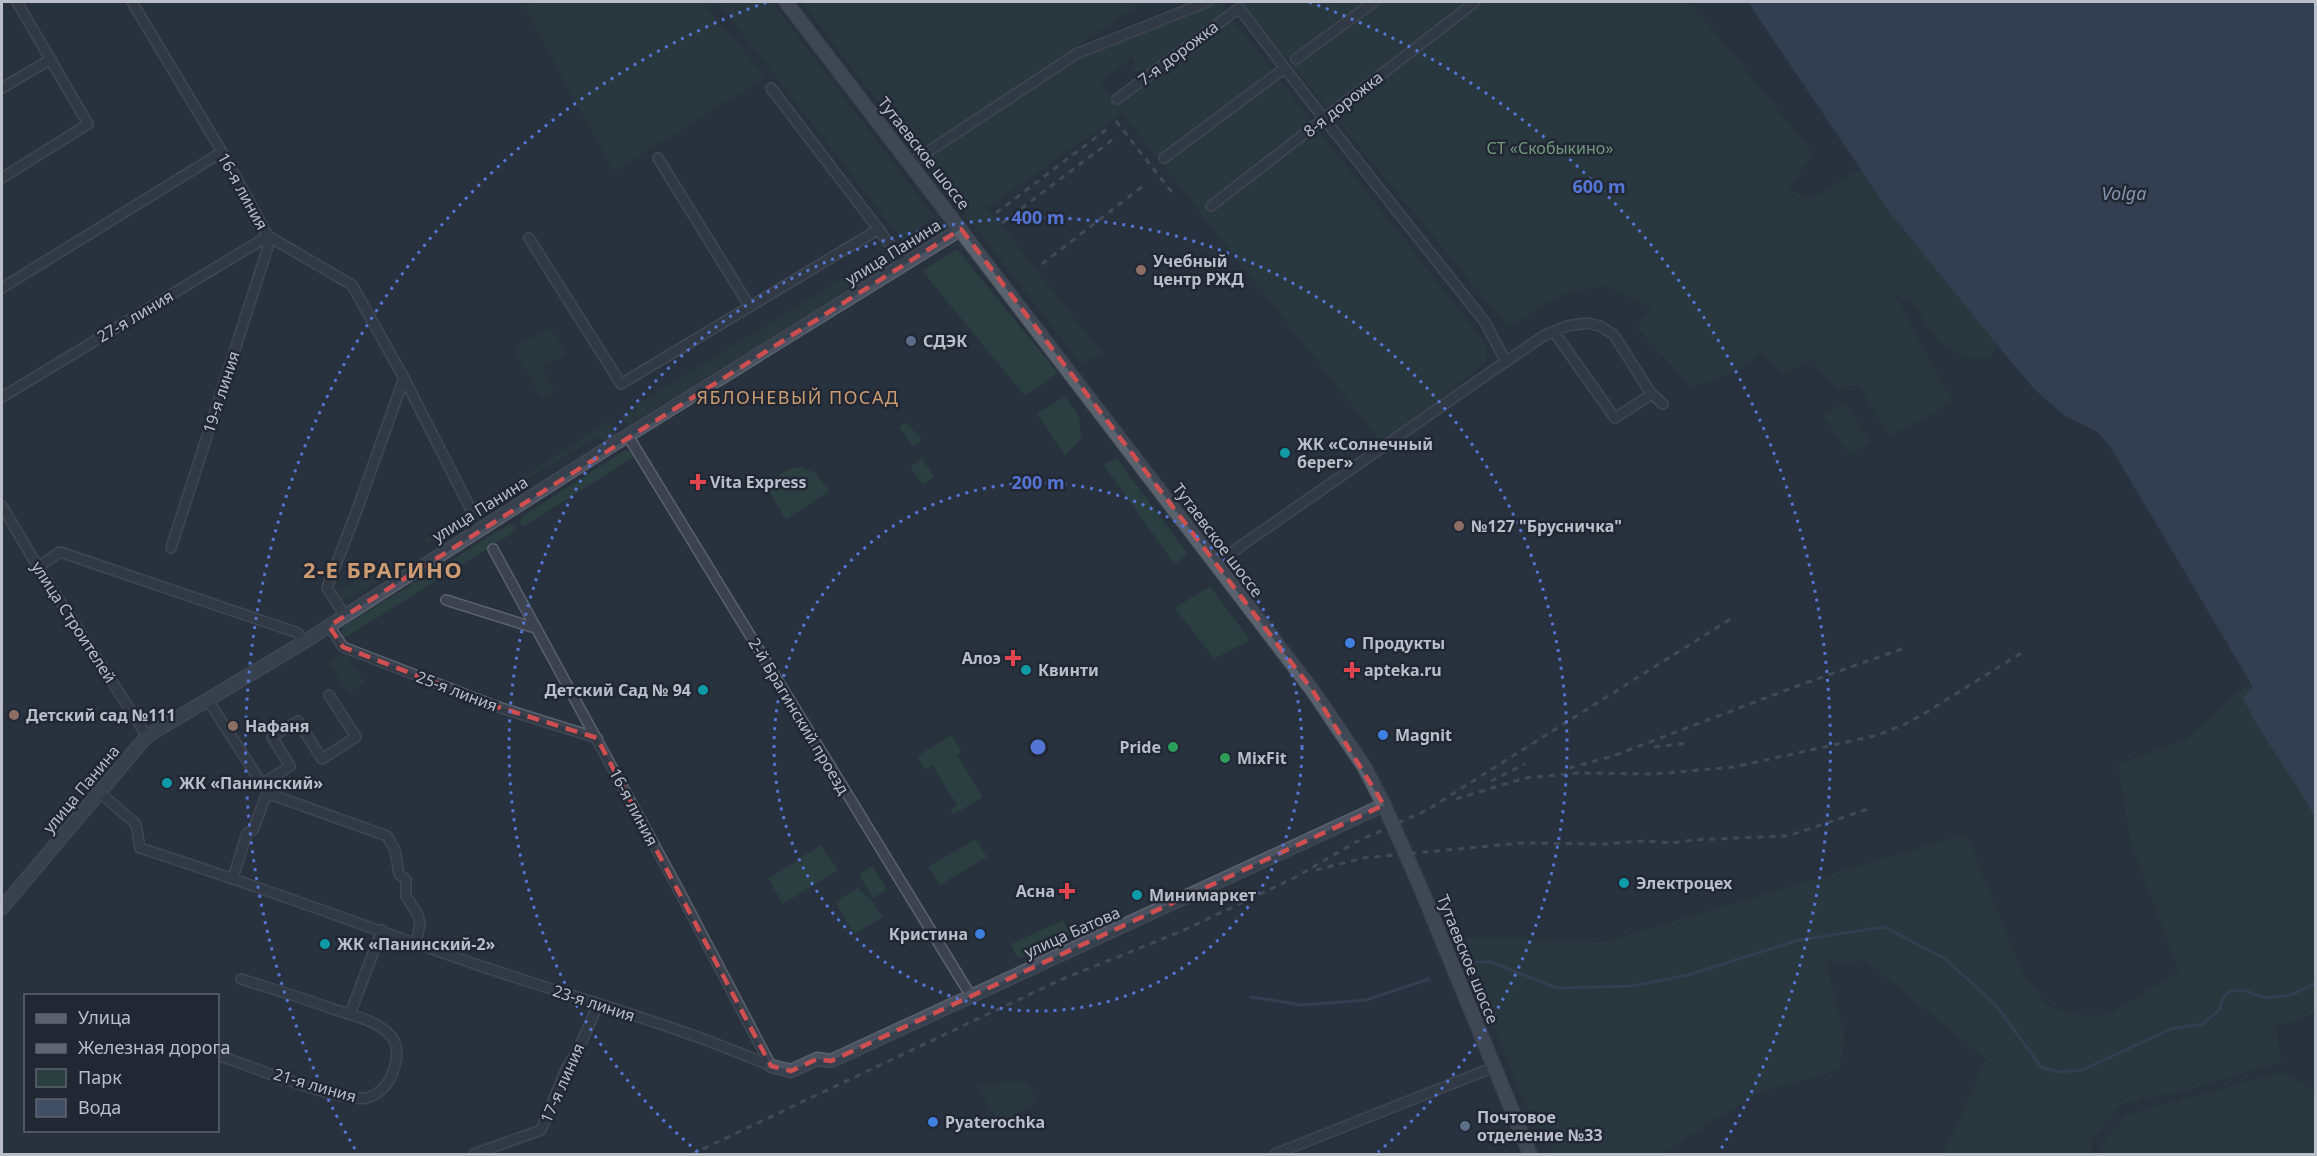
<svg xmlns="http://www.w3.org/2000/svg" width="2317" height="1156" font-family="'Noto Sans',sans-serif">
	<rect width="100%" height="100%" fill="#28313e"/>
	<!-- green -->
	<path fill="#2b3e40" d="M536 2H702L766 77 614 172 524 6Z
		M718 2H772L937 221 933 217 903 241Z
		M802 2H1143L917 153Z
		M1186 2H1221L1226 11 1146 71H1133V57L1100 81 1114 101 1228 14 1485 343 1487 360 1431 406 1380 441 1122 113 987 208 1102 353 1081 364 924 161 1063 68Z
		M1240 2H1686L1705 20 1813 153 1788 190 1813 198 1860 169 1890 213 1999 347 1988 358H1965L1938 341 1909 299 1894 295 1953 402 1889 437 1860 385 1837 389 1811 359 1785 374 1761 354 1728 375 1691 387 1637 328 1652 308 1605 286 1563 294 1508 327Z
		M891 249 894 253 890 264 868 278 860 274 849 282 852 288 630 424 625 423 620 415Z
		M957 249 1058 373 1025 396 922 271Z
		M551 328 566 354 542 367 555 392 542 399 514 348Z
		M1065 396 1079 417 1081 439 1065 456 1037 414Z
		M1844 402 1870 442 1849 455 1823 415Z
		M609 421 619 436 608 443 598 437 519 484 520 490 513 497 506 488Z
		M906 422 922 440 913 446 899 427Z
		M625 450 630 451 634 457 523 527 520 522 523 516Z
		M921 458 934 476 923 485 910 467Z
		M1117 459 1188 554 1175 565 1103 464Z
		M800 467 816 473 829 491 786 520 765 485 787 470Z
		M500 492 504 499 502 503 455 534 427 544 424 539Z
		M508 525 514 526 517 530 343 639 341 631 344 626Z
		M389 560 393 566 375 584 344 601H340L335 593Z
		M1210 586 1250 640 1214 659 1175 608Z
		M344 652 365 682 349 694 328 663Z
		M2250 682 2251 688 2315 818V1013L2275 1027 2282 1062 2187 1090 2122 1104 2091 1141 2093 1154H1944L1986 1059 1866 961 1826 962 1845 1036 1839 1070 1756 1094 1661 1154H1555L1521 1096 1461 937 1605 942 1966 834 2021 970 2047 1005 2077 1015H2109L2179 971 2131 844 2118 764 2185 740Z
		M951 735 962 751 957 755 983 797 953 815 951 809 957 805 932 765 925 770 917 756Z
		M976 839 987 857 940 885 928 867Z
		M821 845 838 870 783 904 768 879Z
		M873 866 887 890 873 898 859 874Z
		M858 888 873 902 883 917 854 934 835 902Z
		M1063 920 1071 934 1018 959 1011 944Z
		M2276 1074 2288 1075 2310 1089 2315 1088V1154H2104L2101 1144 2128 1114Z
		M1026 1081 1037 1102 1000 1124 976 1085Z"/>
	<!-- water -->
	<path fill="#404e66" d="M1748 2H2315V818C2294 777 2263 740 2243 698L2252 687 2250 682 2113 451 2098 432 2065 416 2034 389 1999 347 1890 213Z"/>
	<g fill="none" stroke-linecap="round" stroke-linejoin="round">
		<!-- stream -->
		<path stroke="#404e66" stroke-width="3" d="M1465 962H1491L1557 988 1633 986 1688 975 1799 940 1884 927 1944 958 1995 1004 2042 1068 2059 1072 2082 1070 2171 1029 2203 1024 2220 1009 2223 997 2230 991 2243 990 2265 998 2291 995 2316 983
			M1251 997 1302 1005 1366 1000 1429 979"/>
		<!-- street casing -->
		<g stroke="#5a616c" stroke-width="12">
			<path id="street" d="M132 2 222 152 268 236 352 285 404 378 470 508
				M1296 59 1374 2
				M2 88 51 59
				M771 88 905 264
				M1117 99 1239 8 1314 106 1485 322 1506 362
				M658 158 750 307
				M1164 158 1285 68
				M911 163 1076 54 1207 2
				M2 178 88 124 17 2
				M1211 206 1475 2
				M529 238 621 384 879 229
				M2 288 222 152
				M1554 332 1615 418 1652 394
				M2 397 268 236
				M628 436 971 996
				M2 506 38 567 147 736
				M171 548 267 250 268 236
				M493 549 675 883 771 1066
				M1215 564 1492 371 1545 335 1567 326 1587 323 1600 326 1614 335 1650 392 1663 404
				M38 567 60 552 298 633 304 642
				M446 600 535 628
				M345 616 327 588 357 510 404 378
				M329 626 343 647 498 707 597 738
				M208 700 262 784 290 766 272 737 298 721 322 759 356 737 329 695
				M100 793 136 824 140 848C257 885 371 929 487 968 582 1000 679 1026 771 1066
				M233 878 247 833 253 830 267 793 387 836 395 850 399 874 406 880V896L418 915 420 924 416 943
				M350 1014 382 930
				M218 1055C247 1065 341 1103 366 1098 384 1094 393 1077 396 1061 398 1050 396 1039 387 1032 372 1019 351 1015 333 1009 303 998 272 989 241 979
				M474 1154 541 1130 567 1067 577 1052 598 1005
				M1275 1154 1494 1067"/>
		</g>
		<!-- secondary casing -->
		<g stroke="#5a616c" stroke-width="15">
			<path id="secondary" d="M2 908 147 736 304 642 614 444 961 229
				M771 1066 791 1071 817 1059 831 1061 1384 805"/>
		</g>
		<!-- primary casing -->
		<g stroke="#464c58" stroke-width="16">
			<path id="primary" d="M786 2 1313 691 1365 768 1384 805 1419 884 1530 1154"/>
		</g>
		<!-- street -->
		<use href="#street" stroke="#3c434f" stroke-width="9"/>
		<!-- secondary -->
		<use href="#secondary" stroke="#4a5261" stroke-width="12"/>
		<!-- primary -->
		<use href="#primary" stroke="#5a626e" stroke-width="14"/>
		<!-- rail -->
		<path stroke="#5f6775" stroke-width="3" stroke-dasharray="6 6" stroke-linecap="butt" d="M1116 121 1174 195
			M996 213 1107 129
			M1002 223 1116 137
			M1042 264 1143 186
			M1654 747 1688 743
			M1569 768 1613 756 1797 686 1907 647
			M1491 781 1525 764
			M1456 799 1525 778 1579 773 1654 774 1734 767 1878 735 1905 724 1927 712 2021 653
			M1316 870 1363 858 1521 843 1605 844 1643 841 1672 843 1694 840 1788 836 1871 808
			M692 1154 1060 980 1182 931 1294 878 1356 842 1427 810 1732 618"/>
	</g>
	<!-- marked area -->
	<path d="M0 0H2317V1156H0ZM961 229 1313 691 1384 805 831 1061 817 1059 791 1071 771 1066 597 738 498 707 343 647 329 626Z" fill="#28313e" fill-opacity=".55" fill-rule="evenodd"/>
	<path fill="none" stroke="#cf4e50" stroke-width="4.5" stroke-dasharray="12 8" stroke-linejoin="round" d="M961 229 1313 691 1384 805 831 1061 817 1059 791 1071 771 1066 597 738 498 707 343 647 329 626Z"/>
	<!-- distance rings -->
	<g fill="none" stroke="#5475d3" stroke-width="3" stroke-dasharray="3 6">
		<circle cx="1038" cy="747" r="264"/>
		<path d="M698 1152A529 529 0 1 1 1378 1152"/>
		<path d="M355 1149A793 793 0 0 1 767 2M1309 2A793 793 0 0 1 1721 1149"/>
	</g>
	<!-- markers -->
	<g fill="#8d6e63" stroke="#212834" stroke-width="2">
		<circle cx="1141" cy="270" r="6"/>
		<circle cx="1459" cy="526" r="6"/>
		<circle cx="14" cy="715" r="6"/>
		<circle cx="233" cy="726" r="6"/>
	</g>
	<g fill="#5c6f8a" stroke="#212834" stroke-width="2">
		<circle cx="911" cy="341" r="6"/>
		<circle cx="1465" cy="1126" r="6"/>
	</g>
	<g fill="#0f9aa8" stroke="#212834" stroke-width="2">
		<circle cx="1285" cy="453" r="6"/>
		<circle cx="1026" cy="670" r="6"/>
		<circle cx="703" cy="690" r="6"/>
		<circle cx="167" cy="783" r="6"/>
		<circle cx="1624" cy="883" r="6"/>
		<circle cx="1137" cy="895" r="6"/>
		<circle cx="325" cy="944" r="6"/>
	</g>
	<g fill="#e0444e" stroke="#212834" stroke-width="2">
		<path d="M695 473h6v6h6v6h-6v6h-6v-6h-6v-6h6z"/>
		<path d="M1010 649h6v6h6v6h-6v6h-6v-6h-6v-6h6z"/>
		<path d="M1349 661h6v6h6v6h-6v6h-6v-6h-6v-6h6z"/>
		<path d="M1064 882h6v6h6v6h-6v6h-6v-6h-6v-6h6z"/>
	</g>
	<g fill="#3f7fe0" stroke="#212834" stroke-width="2">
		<circle cx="1350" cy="643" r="6"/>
		<circle cx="1383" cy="735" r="6"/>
		<circle cx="980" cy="934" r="6"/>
		<circle cx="933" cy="1122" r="6"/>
	</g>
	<g fill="#2e9e5b" stroke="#212834" stroke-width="2">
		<circle cx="1173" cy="747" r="6"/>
		<circle cx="1225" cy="758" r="6"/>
	</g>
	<g text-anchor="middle" stroke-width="5" stroke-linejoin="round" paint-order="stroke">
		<!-- street labels -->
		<g font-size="16" fill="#b9bec9" stroke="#212834">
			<text transform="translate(1178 53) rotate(-37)" y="6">7-я дорожка</text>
			<text transform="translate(1343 104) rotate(-38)" y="6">8-я дорожка</text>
			<text transform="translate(924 153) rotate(52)" y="6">Тутаевское шоссе</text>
			<text transform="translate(243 191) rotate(61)" y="6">16-я линия</text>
			<text transform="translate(893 252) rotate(-32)" y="6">улица Панина</text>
			<text transform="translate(135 316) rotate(-31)" y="6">27-я линия</text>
			<text transform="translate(221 392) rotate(-72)" y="6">19-я линия</text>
			<text transform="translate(480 509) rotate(-32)" y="6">улица Панина</text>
			<text transform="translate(1218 540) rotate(53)" y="6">Тутаевское шоссе</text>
			<text transform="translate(74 622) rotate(57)" y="6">улица Строителей</text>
			<text transform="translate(457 691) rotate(21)" y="6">25-я линия</text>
			<text transform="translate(799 716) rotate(59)" y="6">2-й Брагинский проезд</text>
			<text transform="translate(81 789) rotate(-50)" y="6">улица Панина</text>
			<text transform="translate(634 807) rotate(62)" y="6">16-я линия</text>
			<text transform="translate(1072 932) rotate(-24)" y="6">улица Батова</text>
			<text transform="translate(1468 959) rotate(68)" y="6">Тутаевское шоссе</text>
			<text transform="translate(594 1003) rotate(18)" y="6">23-я линия</text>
			<text transform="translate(562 1083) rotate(-66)" y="6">17-я линия</text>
			<text transform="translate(315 1085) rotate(16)" y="6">21-я линия</text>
		</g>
		<!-- park labels -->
		<g font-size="16" fill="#72987c" stroke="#212834">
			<text x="1550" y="154">СТ «Скобыкино»</text>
		</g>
		<!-- poi labels -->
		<g font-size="16" font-weight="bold" fill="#b9bec9" stroke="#212834" text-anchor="start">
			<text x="1153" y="267">Учебный<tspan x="1153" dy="18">центр РЖД</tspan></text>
			<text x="923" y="347">СДЭК</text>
			<text x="1297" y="450">ЖК «Солнечный<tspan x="1297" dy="18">берег»</tspan></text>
			<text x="710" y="488">Vita Express</text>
			<text x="1471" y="532">№127 "Брусничка"</text>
			<text x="1362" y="649">Продукты</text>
			<text x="1001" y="664" text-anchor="end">Алоэ</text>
			<text x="1038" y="676">Квинти</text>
			<text x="1364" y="676">apteka.ru</text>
			<text x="691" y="696" text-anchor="end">Детский Сад № 94</text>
			<text x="26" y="721">Детский сад №111</text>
			<text x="245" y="732">Нафаня</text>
			<text x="1395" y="741">Magnit</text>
			<text x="1161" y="753" text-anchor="end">Pride</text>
			<text x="1237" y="764">MixFit</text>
			<text x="179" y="789">ЖК «Панинский»</text>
			<text x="1636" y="889">Электроцех</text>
			<text x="1055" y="897" text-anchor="end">Асна</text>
			<text x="1149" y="901">Минимаркет</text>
			<text x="968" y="940" text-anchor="end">Кристина</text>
			<text x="337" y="950">ЖК «Панинский-2»</text>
			<text x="1477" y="1123">Почтовое<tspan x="1477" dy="18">отделение №33</tspan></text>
			<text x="945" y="1128">Pyaterochka</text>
		</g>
		<!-- water labels -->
		<g font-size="18" font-style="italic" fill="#8394ad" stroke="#212834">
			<text x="2124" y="200">Volga</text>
		</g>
		<!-- neighbourhood labels -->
		<g font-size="18" letter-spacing="1.5" fill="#cc9b71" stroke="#212834">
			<text x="798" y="404">ЯБЛОНЕВЫЙ ПОСАД</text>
		</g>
		<!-- district labels -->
		<g font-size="22" font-weight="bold" letter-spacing="1.5" fill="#cc9b71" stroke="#212834">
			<text x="383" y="578">2-Е БРАГИНО</text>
		</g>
	</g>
	<circle cx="1038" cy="747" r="9" fill="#5475d3" stroke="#212834" stroke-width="3"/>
	<g font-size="18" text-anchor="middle" font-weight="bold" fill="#5475d3" stroke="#212834" stroke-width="5" stroke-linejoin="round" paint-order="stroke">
		<text x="1599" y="193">600 m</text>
		<text x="1038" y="224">400 m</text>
		<text x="1038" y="489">200 m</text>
	</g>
	<!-- border -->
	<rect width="2317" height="1156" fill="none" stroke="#b9bec9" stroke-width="6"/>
	<!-- legend -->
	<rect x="24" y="994" width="195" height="138" fill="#212834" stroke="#5e6470" stroke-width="1.5"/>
	<rect x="36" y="1014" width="30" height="9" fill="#5a626e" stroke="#5e6470" stroke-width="1.5"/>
	<text x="78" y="1024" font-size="18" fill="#b9bec9">Улица</text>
	<rect x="36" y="1044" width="30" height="9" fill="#5f6775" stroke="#5e6470" stroke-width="1.5"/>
	<text x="78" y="1054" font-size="18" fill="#b9bec9">Железная дорога</text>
	<rect x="36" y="1069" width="30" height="18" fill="#2b3e40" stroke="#5e6470" stroke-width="1.5"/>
	<text x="78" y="1084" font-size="18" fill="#b9bec9">Парк</text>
	<rect x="36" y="1099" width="30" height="18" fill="#404e66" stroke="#5e6470" stroke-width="1.5"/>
	<text x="78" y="1114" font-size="18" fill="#b9bec9">Вода</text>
</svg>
